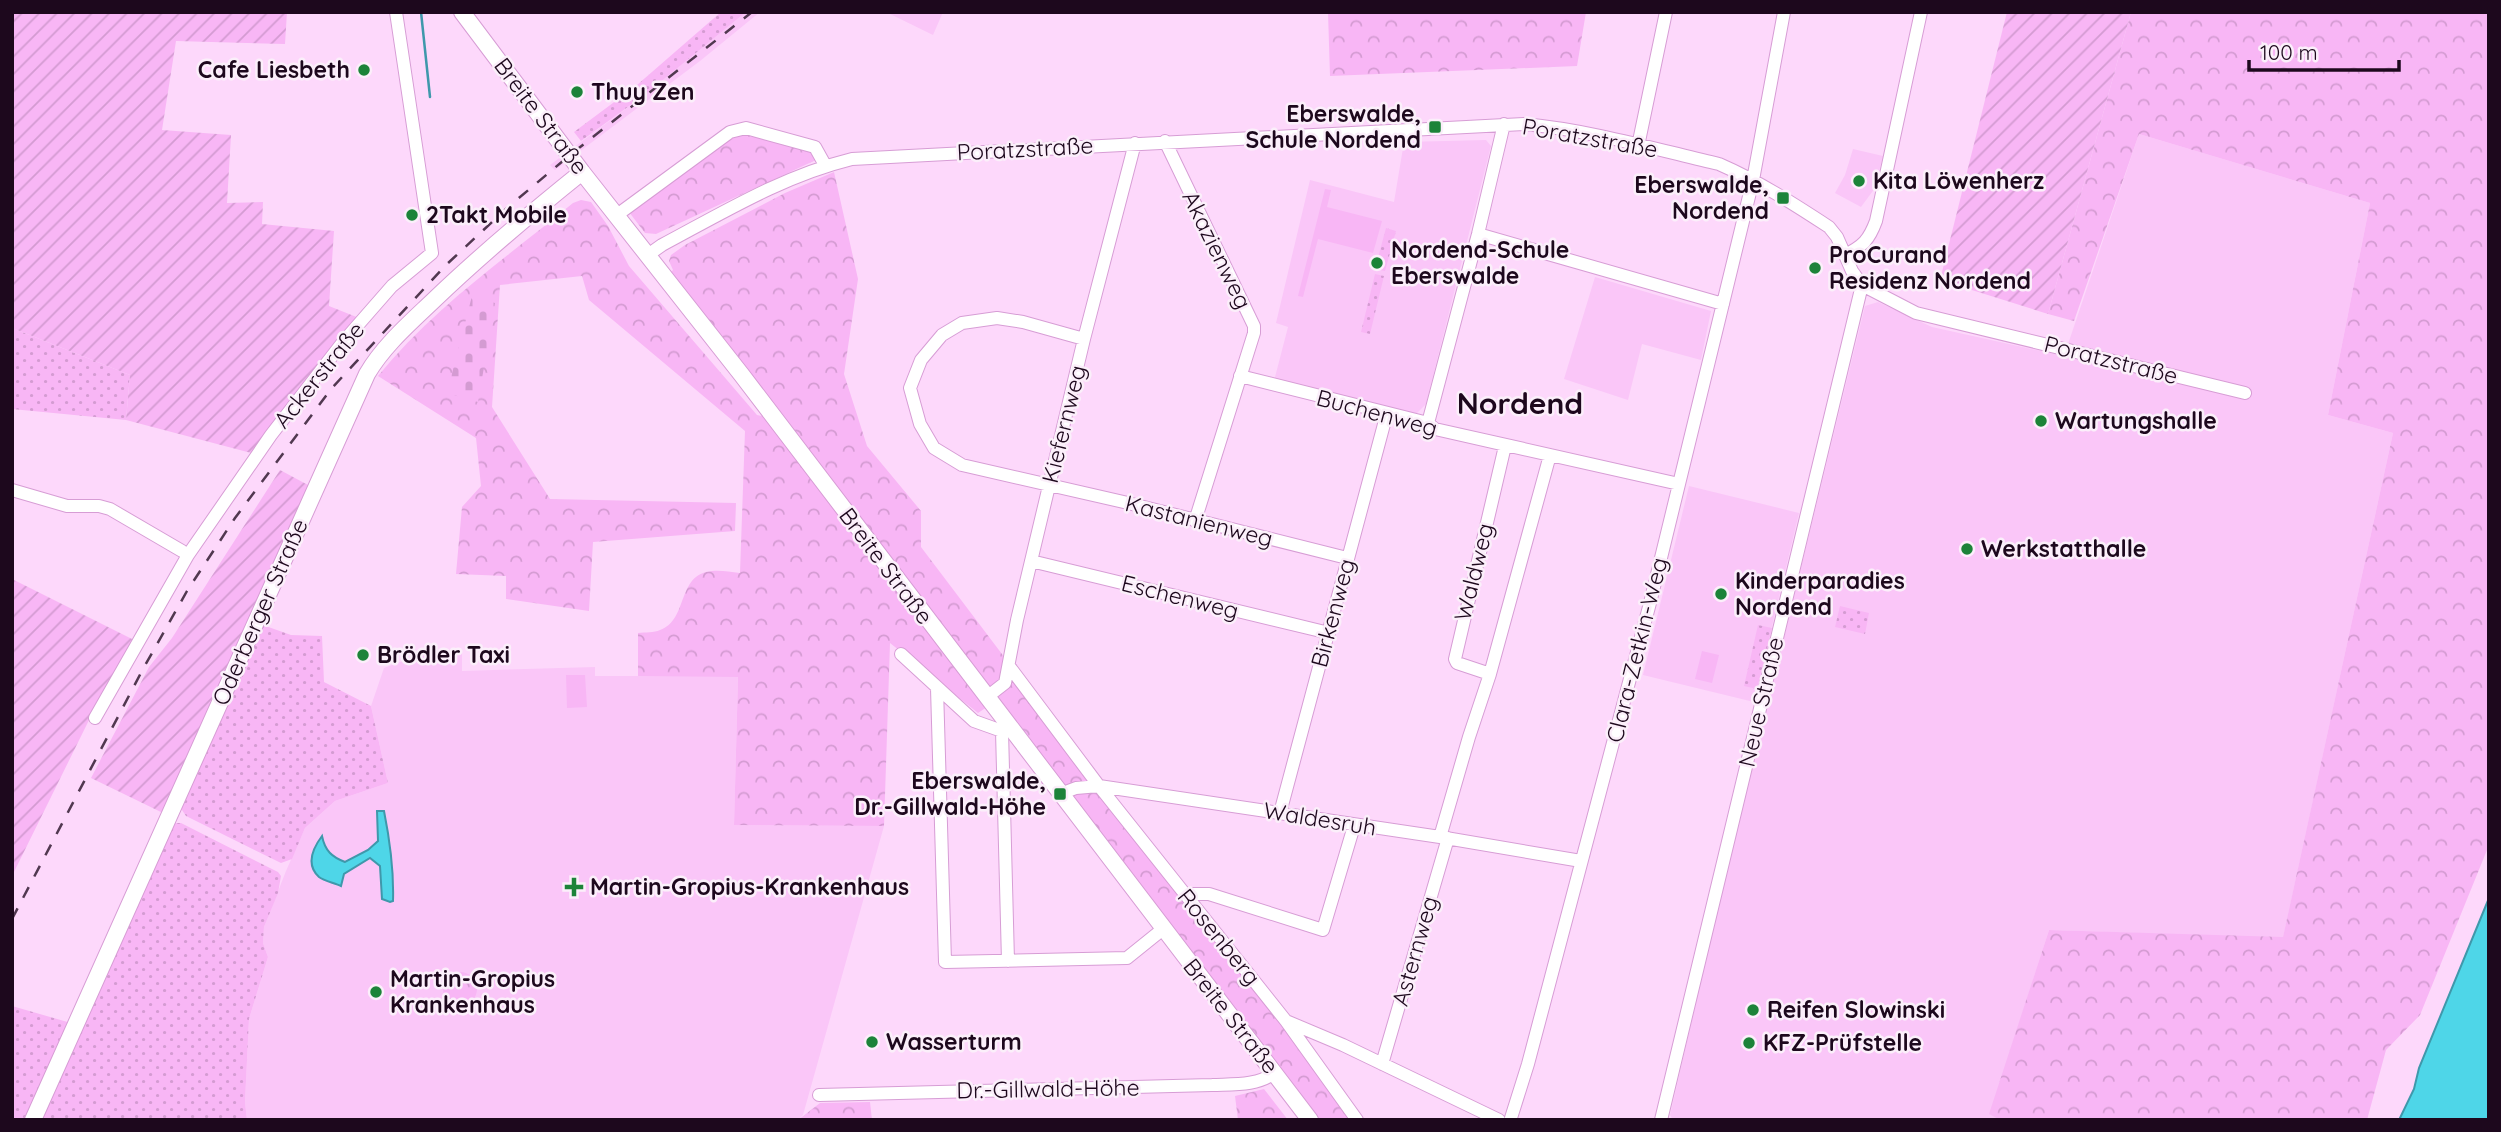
<svg xmlns="http://www.w3.org/2000/svg" width="2501" height="1132" font-family="Quicksand,sans-serif">
	<defs>
		<pattern id="grass-dots" width="8" height="8" patternUnits="userSpaceOnUse" patternTransform="scale(1.75)"><rect width="8" height="8" fill="#f8b6f5"/><path d="M2 2h.1M6 6h.1" fill="none" stroke="#d49bd2" stroke-width="1.8" stroke-linecap="round"/></pattern>
		<pattern id="forest-crowns" width="20" height="18" patternUnits="userSpaceOnUse" patternTransform="scale(1.75)"><rect width="20" height="18" fill="#f8b6f5"/><path d="M2 6a3 3 0 1 1 6 0M12 15a3 3 0 1 1 6 0" fill="none" stroke="#d49bd2"/></pattern>
		<pattern id="cemetery-stones" width="16" height="16" patternUnits="userSpaceOnUse" patternTransform="scale(1.75)"><rect width="16" height="16" fill="#f8b6f5"/><path d="M2 7V4a2 2 0 0 1 4 0v3zM10 15v-3a2 2 0 0 1 4 0v3z" fill="#d49bd2"/></pattern>
		<pattern id="garden-furrows" width="10" height="10" patternUnits="userSpaceOnUse" patternTransform="scale(1.75)"><rect width="10" height="10" fill="#f8b6f5"/><path d="M-1 1l2-2M0 10L10 0M9 11l2-2" fill="none" stroke="#d49bd2"/></pattern>
	</defs>
	<rect width="100%" height="100%" fill="#fdd8fb"/>
	<!-- built -->
	<path fill="#fac6f8" d="M746 12H760L700 61 555 170 550 165 647 93Z
		M886 12H943L933 35Z
		M2139 134 2370 203 2328 415 2393 433 2283 938 2049 930 1990 1114 2000 1120H1673L1670 1115 1716 916 1865 306 1878 302 1932 327 2064 356Z
		M1486 140 1491 146 1426 404 1416 414 1274 381 1288 327 1276 323 1310 180 1394 202 1404 142Z
		M1853 149 1883 156 1875 188 1861 207 1835 193 1845 175Z
		M1595 277 1711 311 1701 360 1642 344 1628 400 1564 379Z
		M1689 486 1799 513 1754 702 1643 675Z
		M462 649V671L595 667V676H738L734 825 884 826 803 1115 798 1120H247L245 1102 249 1019 268 957 263 943 264 927 286 871 305 828 335 801 388 783 371 706 384 668 429 651Z"/>
	<!-- grass -->
	<path fill="url(#grass-dots)" d="M721 12H746L647 93 581 141 574 132 637 85Z
		M1386 228 1396 231 1385 271 1375 269Z
		M1375 274 1384 276 1370 334 1361 332Z
		M12 328 130 375 126 420 12 409Z
		M1840 606 1869 613 1865 634 1835 627Z
		M260 624 291 635 322 636 324 682 371 706 388 783 335 801 305 828 292 859 281 863 186 816 182 810 181 803Z
		M1758 625 1772 628 1757 689 1744 686Z
		M175 823H181L278 872 281 876 278 893 264 927 263 943 268 957 249 1019 245 1102 247 1120H38L166 830Z
		M12 1006 71 1023 29 1120H12Z"/>
	<!-- forest -->
	<path fill="url(#forest-crowns)" d="M1328 12H1586L1577 66 1330 76Z
		M2131 12H2489V845L2420 1015 2386 1050 2367 1120H2000L1989 1114 2049 930 2283 937 2393 433 2328 415 2370 203 2139 134 2074 321 2048 314Z
		M741 135C759 137 810 142 816 160L656 234 645 233 629 212 729 138Z
		M834 172 858 279 844 374 867 446 921 511V547L1107 793 1362 1120H1315L670 273 673 270 669 261 671 255 685 245 785 193Z
		M581 200 591 202 608 226 629 266 757 415 767 417 987 707 978 713 890 643 884 826 734 825 738 677 638 676V633C645 632 654 633 660 630 689 620 676 574 712 571 721 570 730 572 740 573L745 431 589 300 582 276 500 285 492 407 550 499 736 503 735 531 593 542 589 611 506 599V576L456 574 462 507 481 486 476 438 378 376C433 308 506 258 573 203Z
		M443 989a17 17 0 1 1 34 0a17 17 0 1 1-34 0Z
		M1264 1089 1288 1120H1238L1235 1096Z
		M870 1102 872 1120H798L820 1103Z"/>
	<!-- cemetery -->
	<path fill="url(#cemetery-stones)" d="M472 296 495 303 478 402 447 393Z"/>
	<!-- garden -->
	<path fill="url(#garden-furrows)" d="M12 12H287L285 44 176 41 162 130 231 135 227 203 263 202 262 224 334 231 329 306 359 318 255 454 126 420 130 375 12 328Z
		M2007 12H2131L2048 314 1940 280Z
		M280 470 308 485 165 814 91 778 149 667 172 638Z
		M12 579 134 640 91 716 12 876Z"/>
	<!-- pitch -->
	<path fill="#f8b6f5" d="M1325 189 1331 190 1327 207 1382 221 1373 253 1318 239 1303 297 1298 296Z
		M1702 651 1719 655 1712 683 1695 679Z
		M566 675H585L587 707 567 708Z"/>
	<!-- water -->
	<path fill="#4ed6e8" stroke="#3f98ab" stroke-width="2" d="M377 811H384C390 841 394 870 393 901L390 902 382 899 380 866 370 858 344 874 341 886C335 883 324 881 319 877 305 864 313 848 322 836 325 851 332 857 345 862L368 850 378 841Z
		M2489 898V1120H2399L2414 1089 2419 1068Z"/>
	<g fill="none" stroke-linecap="round" stroke-linejoin="round">
		<!-- stream -->
		<path stroke="#3f98ab" stroke-width="2.5" d="M421 12 430 97"/>
		<!-- minor casing -->
		<g stroke="#d79dd5" stroke-width="14">
			<path id="minor" d="M1165 141 1254 326V333L1195 521
				M1638 146 1666 12
				M617 215 730 132 746 128 815 147 825 165
				M1478 234 1723 304
				M648 255 662 245C724 212 783 176 852 159L1524 124C1589 130 1655 149 1719 164 1758 181 1794 204 1829 227L1837 237 1852 271 1862 285 1916 313 2245 393
				M1845 255C1863 246 1869 240 1876 221L1921 12
				M1084 339 1023 322 997 318 962 323 942 335 921 360 910 388 920 424 934 448 962 465 1128 503 1347 558
				M1240 376 1428 423 1435 429 1679 484
				M1428 423 1478 234 1504 124
				M12 490 67 506H99L110 509 182 551
				M1031 561 1329 633
				M901 654 974 721 1002 731
				M1009 666 1099 786 1286 1021 1343 1045 1499 1120
				M1490 674 1457 663 1455 659 1505 446
				M937 688 945 962 1127 958 1163 929
				M987 697 1005 683 1017 620 1084 339 1135 143
				M95 718 188 555 271 435 343 342 392 286 432 253 396 12
				M1060 794 1076 788 1099 786 1440 837 1581 861
				M1280 813 1387 413
				M1440 837 1469 737 1490 674 1550 455
				M1184 894H1209L1323 930 1354 826
				M1008 961 1002 731 1009 727
				M1286 1021 1357 1120
				M1382 1064 1448 838
				M819 1095 1212 1085C1233 1084 1257 1086 1274 1073
				M1511 1118 1528 1064 1650 603 1700 398 1753 180 1784 12
				M1661 1120 1862 285"/>
		</g>
		<!-- major casing -->
		<g stroke="#d79dd5" stroke-width="18">
			<path id="major" d="M462 12 582 172 741 374 1310 1120
				M33 1120 367 374C384 345 411 322 435 299 482 254 531 213 582 172"/>
		</g>
		<!-- minor -->
		<use href="#minor" stroke="#fff" stroke-width="12"/>
		<!-- major -->
		<use href="#major" stroke="#fff" stroke-width="16"/>
		<!-- rail -->
		<path stroke="#513850" stroke-width="2.5" stroke-dasharray="12 12" stroke-linecap="butt" d="M12 919 143 669 187 591 235 518 331 389 446 265 507 208 570 155 752 12"/>
	</g>
	<!-- markers -->
	<g fill="#1c8339" stroke="#fbeffa" stroke-width="2.5">
		<circle cx="364" cy="70" r="7"/>
		<circle cx="577" cy="92" r="7"/>
		<rect x="1428" y="120" width="14" height="14" rx="3.5"/>
		<circle cx="1859" cy="181" r="7"/>
		<rect x="1776" y="191" width="14" height="14" rx="3.5"/>
		<circle cx="412" cy="215" r="7"/>
		<circle cx="1377" cy="263" r="7"/>
		<circle cx="1815" cy="268" r="7"/>
		<circle cx="2041" cy="421" r="7"/>
		<circle cx="1967" cy="549" r="7"/>
		<circle cx="1721" cy="594" r="7"/>
		<circle cx="363" cy="655" r="7"/>
		<rect x="1053" y="787" width="14" height="14" rx="3.5"/>
		<path d="M570.5 876.5h7v7h7v7h-7v7h-7v-7h-7v-7h7z"/>
		<circle cx="376" cy="992" r="7"/>
		<circle cx="1753" cy="1010" r="7"/>
		<circle cx="872" cy="1042" r="7"/>
		<circle cx="1749" cy="1043" r="7"/>
	</g>
	<g text-anchor="middle" stroke-width="5" stroke-linejoin="round" paint-order="stroke">
		<!-- poi labels -->
		<g font-size="23" font-weight="bold" fill="#1d081d" stroke="#fbeffa" text-anchor="start">
			<text x="350" y="78" text-anchor="end">Cafe Liesbeth</text>
			<text x="591" y="100">Thuy Zen</text>
			<text x="1421" y="122" text-anchor="end">Eberswalde,<tspan x="1421" dy="26">Schule Nordend</tspan></text>
			<text x="1873" y="189">Kita Löwenherz</text>
			<text x="1769" y="193" text-anchor="end">Eberswalde,<tspan x="1769" dy="26">Nordend</tspan></text>
			<text x="426" y="223">2Takt Mobile</text>
			<text x="1391" y="258">Nordend-Schule<tspan x="1391" dy="26">Eberswalde</tspan></text>
			<text x="1829" y="263">ProCurand<tspan x="1829" dy="26">Residenz Nordend</tspan></text>
			<text x="2055" y="429">Wartungshalle</text>
			<text x="1981" y="557">Werkstatthalle</text>
			<text x="1735" y="589">Kinderparadies<tspan x="1735" dy="26">Nordend</tspan></text>
			<text x="377" y="663">Brödler Taxi</text>
			<text x="1046" y="789" text-anchor="end">Eberswalde,<tspan x="1046" dy="26">Dr.-Gillwald-Höhe</tspan></text>
			<text x="590" y="895">Martin-Gropius-Krankenhaus</text>
			<text x="390" y="987">Martin-Gropius<tspan x="390" dy="26">Krankenhaus</tspan></text>
			<text x="1767" y="1018">Reifen Slowinski</text>
			<text x="886" y="1050">Wasserturm</text>
			<text x="1763" y="1051">KFZ-Prüfstelle</text>
		</g>
		<!-- street labels -->
		<g font-size="23" fill="#1d081d" stroke="#fbeffa">
			<text transform="translate(541 116) rotate(53)" y="8">Breite Straße</text>
			<text transform="translate(1590 138) rotate(10)" y="8">Poratzstraße</text>
			<text transform="translate(1025 149) rotate(-3)" y="8">Poratzstraße</text>
			<text transform="translate(1217 250) rotate(64)" y="8">Akazienweg</text>
			<text transform="translate(2111 360) rotate(14)" y="8">Poratzstraße</text>
			<text transform="translate(319 375) rotate(-51)" y="8">Ackerstraße</text>
			<text transform="translate(1377 413) rotate(15)" y="8">Buchenweg</text>
			<text transform="translate(1064 424) rotate(-76)" y="8">Kiefernweg</text>
			<text transform="translate(1199 521) rotate(14)" y="8">Kastanienweg</text>
			<text transform="translate(886 566) rotate(53)" y="8">Breite Straße</text>
			<text transform="translate(1474 572) rotate(-76)" y="8">Waldweg</text>
			<text transform="translate(1180 597) rotate(14)" y="8">Eschenweg</text>
			<text transform="translate(260 612) rotate(-66)" y="8">Oderberger Straße</text>
			<text transform="translate(1333 613) rotate(-75)" y="8">Birkenweg</text>
			<text transform="translate(1637 650) rotate(-76)" y="8">Clara-Zetkin-Weg</text>
			<text transform="translate(1761 702) rotate(-77)" y="8">Neue Straße</text>
			<text transform="translate(1320 819) rotate(9)" y="8">Waldesruh</text>
			<text transform="translate(1219 937) rotate(51)" y="8">Rosenberg</text>
			<text transform="translate(1415 951) rotate(-74)" y="8">Asternweg</text>
			<text transform="translate(1231 1016) rotate(52)" y="8">Breite Straße</text>
			<text transform="translate(1048 1089) rotate(-1)" y="8">Dr.-Gillwald-Höhe</text>
		</g>
		<!-- district labels -->
		<g font-size="30" font-weight="bold" fill="#1d081d" stroke="#fbeffa">
			<text x="1520" y="414">Nordend</text>
		</g>
	</g>
	<!-- border -->
	<rect width="2501" height="1132" fill="none" stroke="#1d081d" stroke-width="28"/>
	<!-- scale -->
	<path d="M2249 60v10h150v-10" fill="none" stroke="#1d081d" stroke-width="3.5"/>
	<text x="2260" y="60" font-size="21" fill="#1d081d" stroke="#fbeffa" stroke-width="5" paint-order="stroke">100 m</text>
</svg>
